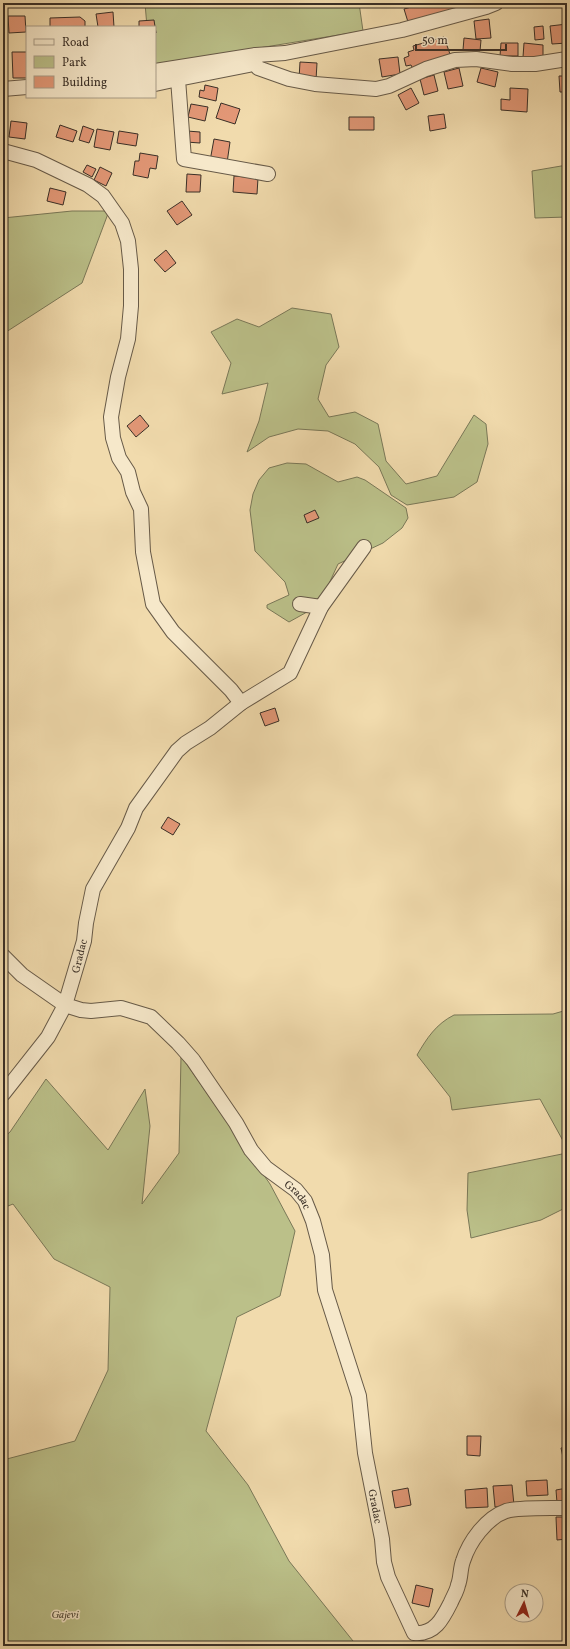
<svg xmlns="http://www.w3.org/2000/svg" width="570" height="1649" font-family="Vollkorn,serif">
	<rect width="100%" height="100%" fill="#f1dbad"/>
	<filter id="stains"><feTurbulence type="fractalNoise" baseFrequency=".005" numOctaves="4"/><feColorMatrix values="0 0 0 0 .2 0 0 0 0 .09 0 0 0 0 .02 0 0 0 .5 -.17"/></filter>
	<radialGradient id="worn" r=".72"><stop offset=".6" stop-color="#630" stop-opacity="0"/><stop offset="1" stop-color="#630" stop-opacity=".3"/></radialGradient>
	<!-- green -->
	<path fill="#bbc089" stroke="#7a7858" d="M145 3H359L363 31 155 65V27H147Z
		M567 165V217L535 218 532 171Z
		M72 211H109L82 283 3 334V218Z
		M292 308 331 314 339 347 326 365 318 399 329 417 355 412 378 424 386 461 406 484 437 476 474 415 486 424 488 444 477 482 454 497 407 505 391 495 379 467 355 444 328 431 298 429 269 437 247 452 259 421 268 383 222 394 231 363 211 332 237 319 259 327Z
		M287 463 306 464 338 482 357 477 365 480 406 508 408 518 402 528 383 543 338 564 316 612H307L289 622 267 608V605L289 595 285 582 255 551 250 510 253 494 259 480 269 468Z
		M567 1010V1148L540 1099 452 1110 450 1097 417 1055C427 1038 436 1024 454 1015L553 1014Z
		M181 1056 270 1184 295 1231 280 1296 237 1317 206 1431 248 1485 289 1561 357 1646H3V1460L75 1441 108 1370 110 1287 54 1259 13 1204 3 1208V1138L10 1132 46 1079 108 1150 145 1089 150 1126 142 1204 179 1153Z
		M567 1153V1207L541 1220 471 1238 467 1210 468 1173Z"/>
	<!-- building -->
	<path fill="#e39877" stroke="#392f27" d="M426 3H457L458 9 408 22 404 9Z
		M113 12 114 27H98L96 14Z
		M8 16H25L26 32 9 33Z
		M80 17 85 21V27H50V18Z
		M489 19 491 38 476 39 474 21Z
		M154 20 156 33 155 27H139V21Z
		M567 24V43L552 44 550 26Z
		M543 26 544 39 535 40 534 27Z
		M444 37 451 57 413 69 411 65 406 66 404 58 409 56 408 52 414 50 413 46Z
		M464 38 481 40 480 51 463 50Z
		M501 43H518V56H500Z
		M524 43 543 45V59L523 57Z
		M12 52H27V78H13Z
		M398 57 400 74 382 77 379 59Z
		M300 62 317 63 316 80 299 79Z
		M459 68 463 86 448 89 444 72Z
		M481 68 498 72 495 87 477 82Z
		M434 75 438 91 424 95 420 79Z
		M559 76H567V92H560Z
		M205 85 218 88 216 101 199 97 200 90 204 91Z
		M411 88 419 103 406 110 398 95Z
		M510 88 528 89 527 112 501 110V99L510 100Z
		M221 103 240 109 235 124 216 118Z
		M191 104 208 107 205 121 188 117Z
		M444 114 446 128 430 131 428 116Z
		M349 117H374V130H349Z
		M11 121 27 123 25 139 9 137Z
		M60 125 77 131 73 142 56 137Z
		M83 126 94 130 89 143 79 140Z
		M97 129 114 132 110 150 94 147Z
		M119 131 138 134 136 146 117 143Z
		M187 131 200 132V143L186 142Z
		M214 139 230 142 227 163 210 161Z
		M140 153 158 156 156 169 150 168 148 178 133 175 135 161H139Z
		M87 165 96 169 92 177 83 172Z
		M100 167 112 173 106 186 94 180Z
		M187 174 201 175 200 192H186Z
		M234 176 258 178 257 194 233 192Z
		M50 188 66 192 63 205 47 201Z
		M182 201 192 215 177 225 167 211Z
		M166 250 176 263 165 272 154 260Z
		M140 415 149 426 136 437 127 426Z
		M315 510 319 518 307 523 304 515Z
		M275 708 279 721 265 726 260 713Z
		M168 817 180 824 173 835 161 828Z
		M467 1436H481L480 1456 467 1455Z
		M567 1447V1462H564L561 1448Z
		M547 1480 548 1495 527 1496 526 1481Z
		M512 1485 514 1505 495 1507 493 1486Z
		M408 1488 411 1505 395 1508 392 1491Z
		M487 1488 488 1507 466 1508 465 1490Z
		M567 1488V1501L557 1503 556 1490Z
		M556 1517H567V1539L557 1540Z
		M416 1585 433 1589 429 1607 412 1603Z"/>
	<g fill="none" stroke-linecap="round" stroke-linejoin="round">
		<!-- minor casing -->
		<g stroke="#675a48" stroke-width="16">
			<g id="minor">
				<path d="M256 55 255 63 258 68 289 79 315 84 376 89 389 86 426 69 455 60 476 59 512 64H535L567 59"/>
				<path d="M249 65 178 79 184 159 268 174"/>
				<path d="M155 71 256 55 285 53 402 30 486 7 496 3"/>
				<path d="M155 84 178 79"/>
				<path d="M3 89 27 87"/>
				<path d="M3 151 36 160 88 185 103 196 122 223 128 241 131 269V306L128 339 118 377 111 417 113 438 119 458 128 472 133 492 141 509 143 552 153 604 173 632 231 690 241 703 290 673 321 607 364 547"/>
				<path d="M300 604 321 607"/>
				<path id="s1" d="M241 703 210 728 186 743 177 751 136 808 128 828 93 889 86 923 84 941 65 1005 81 1010 91 1011 121 1008 151 1017 178 1043 193 1060 236 1123 251 1150 266 1168 296 1190 305 1201 313 1221 322 1255 325 1290 359 1396 365 1453 382 1539 384 1562 388 1577 414 1633C435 1635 443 1618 451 1602 453 1597 457 1591 458 1585 461 1578 460 1569 463 1561 469 1542 486 1518 506 1511 519 1507 552 1508 567 1508"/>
				<path d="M3 956 22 975 65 1005 48 1037 3 1094"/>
			</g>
		</g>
		<!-- minor -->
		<use href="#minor" stroke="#f6e8ca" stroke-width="14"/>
	</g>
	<g text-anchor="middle" stroke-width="3" stroke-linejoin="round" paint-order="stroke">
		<!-- street labels -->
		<g font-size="11" fill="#392f27" stroke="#f6e8ca">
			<text transform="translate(79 956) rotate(-76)" y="4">Gradac</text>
			<text dy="4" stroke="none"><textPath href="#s1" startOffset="683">Gradac</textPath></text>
			<text dy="4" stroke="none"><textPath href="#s1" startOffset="1007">Gradac</textPath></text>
		</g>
		<!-- park labels -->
		<g font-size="11" font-style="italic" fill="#534c3b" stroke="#f6e8ca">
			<text x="65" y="1618">Gajevi</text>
		</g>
	</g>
	<!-- margin -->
	<rect width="570" height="1649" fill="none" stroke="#f1dbad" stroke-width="16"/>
	<rect x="4" y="4" width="562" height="1641" fill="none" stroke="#392f27" stroke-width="2"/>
	<rect x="8" y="8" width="554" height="1633" fill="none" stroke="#392f27"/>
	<!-- legend -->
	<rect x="26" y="26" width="130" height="72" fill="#f6e8ca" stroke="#aa9e89"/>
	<rect x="34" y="39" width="20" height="6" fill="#f6e8ca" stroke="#aa9e89"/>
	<text x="62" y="46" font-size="12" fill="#392f27">Road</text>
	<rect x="34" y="56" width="20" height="12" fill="#bbc089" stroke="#aa9e89"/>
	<text x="62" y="66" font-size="12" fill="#392f27">Park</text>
	<rect x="34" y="76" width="20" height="12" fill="#e39877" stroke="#aa9e89"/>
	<text x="62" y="86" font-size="12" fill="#392f27">Building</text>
	<!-- north arrow -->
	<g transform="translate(524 1603) rotate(5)"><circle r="19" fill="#f6e8ca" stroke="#aa9e89"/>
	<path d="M0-3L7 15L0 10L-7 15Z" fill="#8f2418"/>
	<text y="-6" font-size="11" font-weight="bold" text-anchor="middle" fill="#392f27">N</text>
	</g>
	<!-- scale -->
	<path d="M416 44v6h90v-6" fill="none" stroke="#392f27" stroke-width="2"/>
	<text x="422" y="44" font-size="12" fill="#392f27" stroke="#f6e8ca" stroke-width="3" paint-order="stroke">50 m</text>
	<rect width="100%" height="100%" filter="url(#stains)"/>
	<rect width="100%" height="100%" fill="url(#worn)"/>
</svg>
